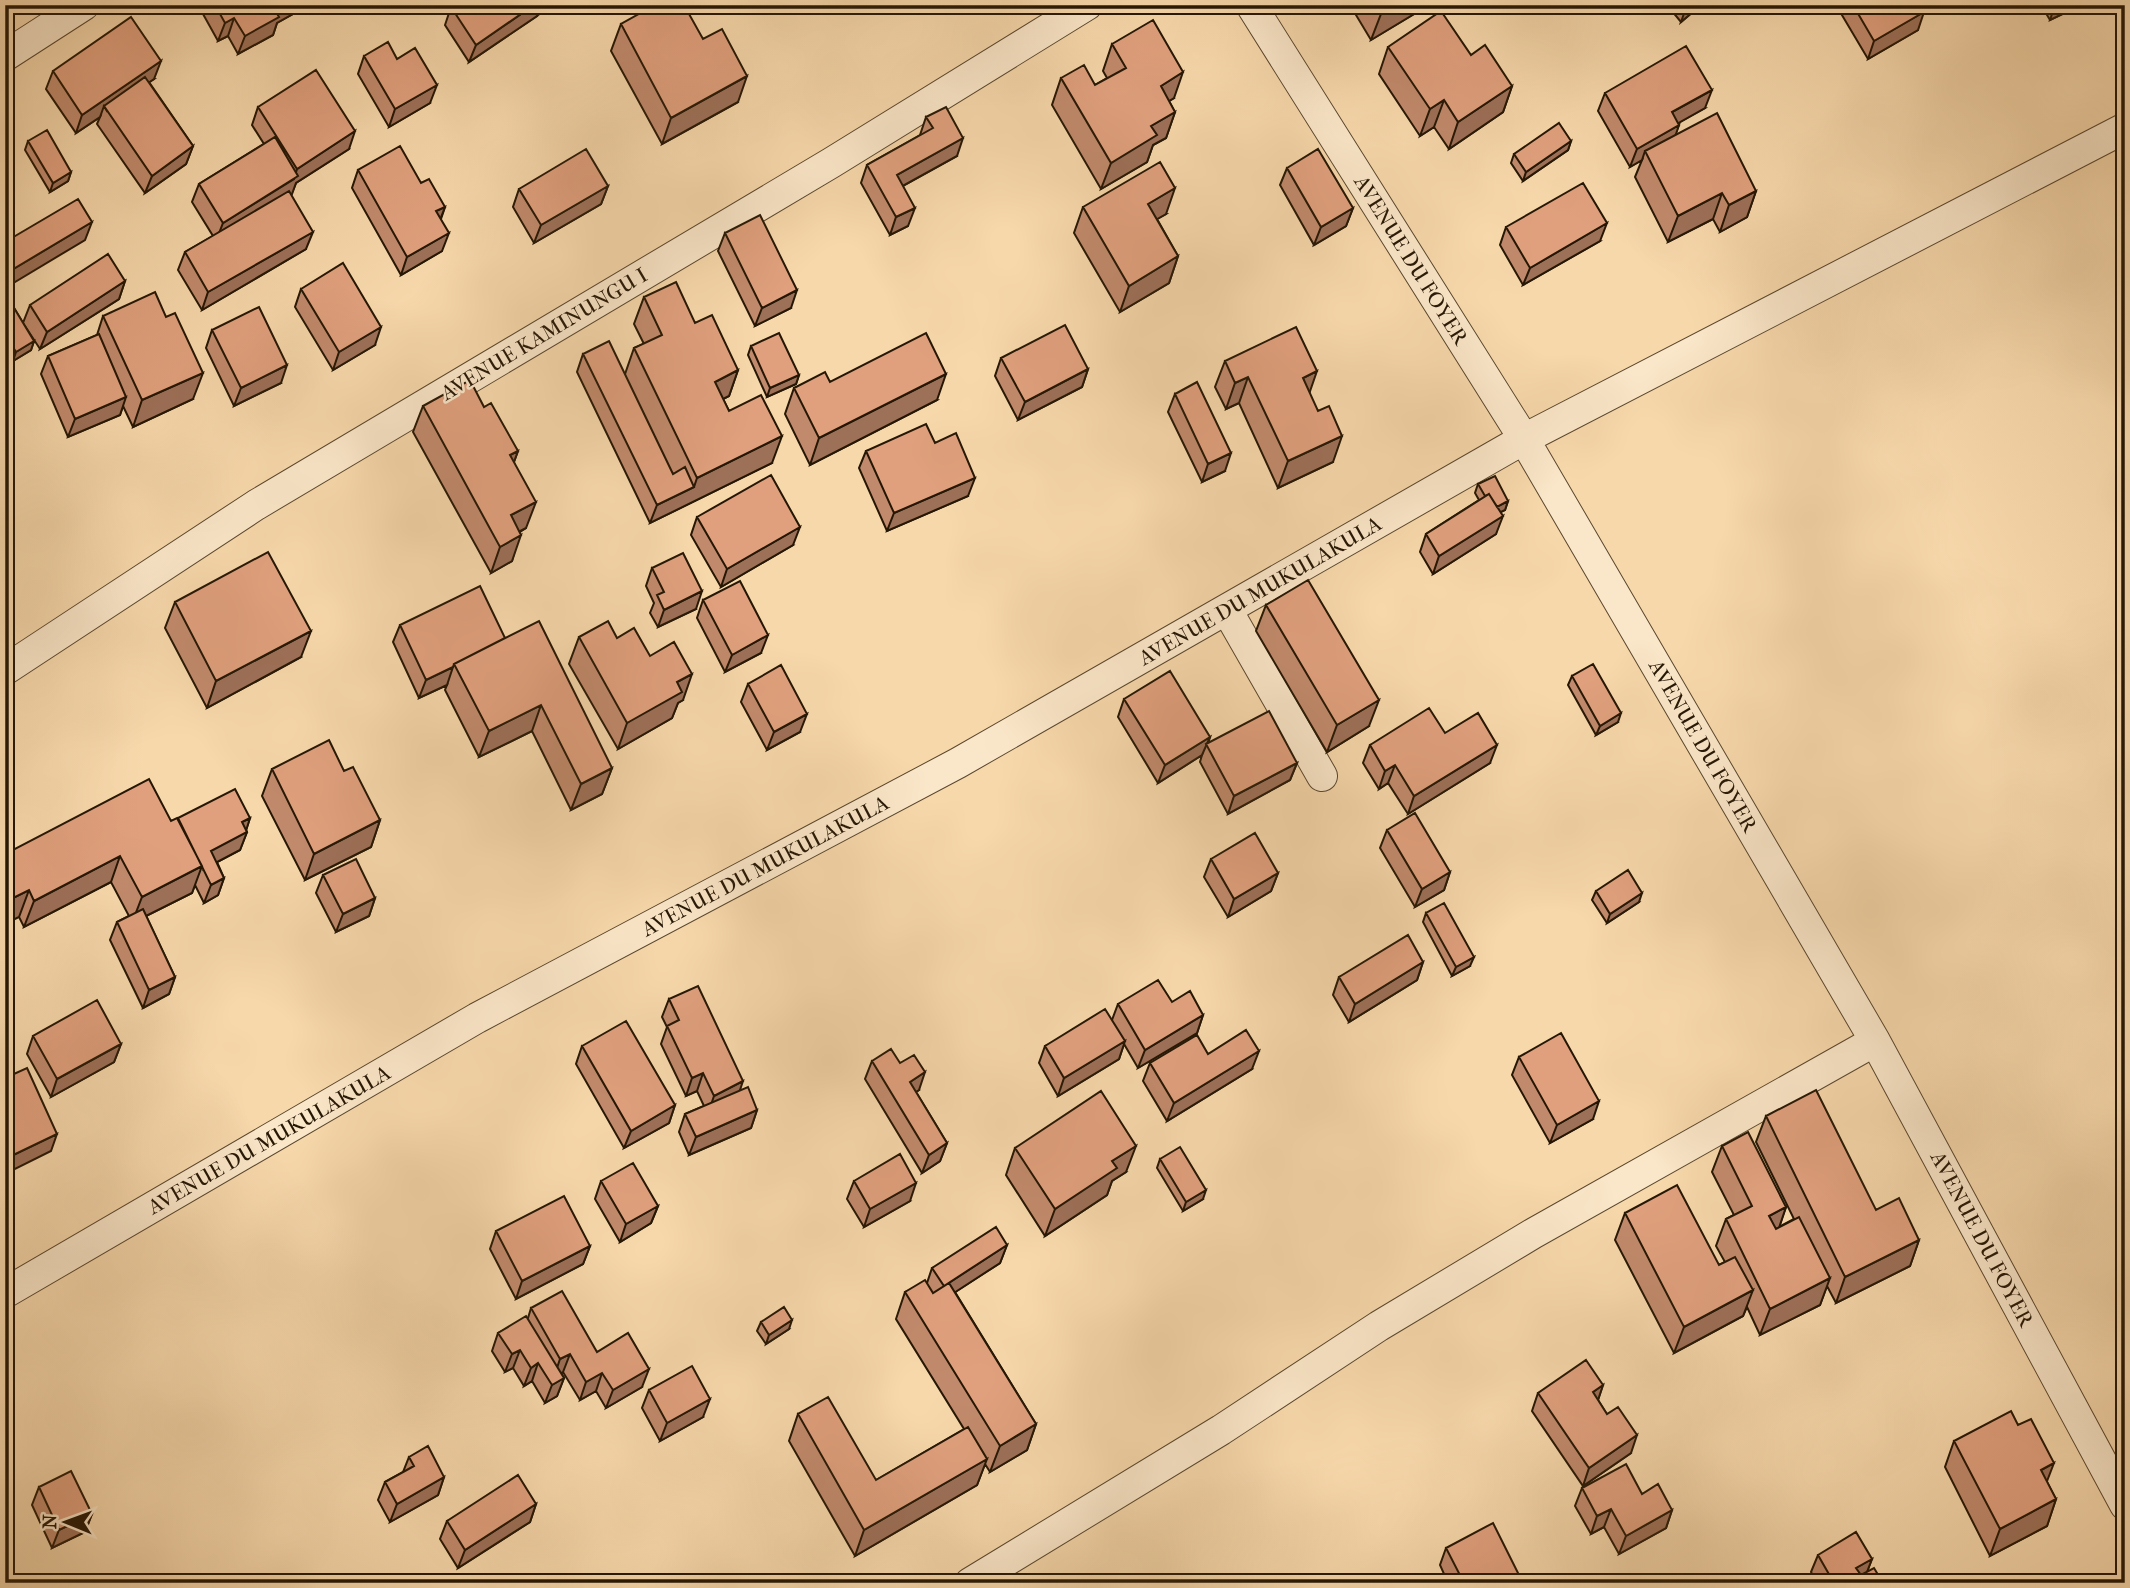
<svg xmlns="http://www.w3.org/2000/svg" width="2130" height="1588" font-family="'IM FELL French Canon',serif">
	<rect width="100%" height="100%" fill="#f7d8ab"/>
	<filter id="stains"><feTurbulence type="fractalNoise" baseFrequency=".00286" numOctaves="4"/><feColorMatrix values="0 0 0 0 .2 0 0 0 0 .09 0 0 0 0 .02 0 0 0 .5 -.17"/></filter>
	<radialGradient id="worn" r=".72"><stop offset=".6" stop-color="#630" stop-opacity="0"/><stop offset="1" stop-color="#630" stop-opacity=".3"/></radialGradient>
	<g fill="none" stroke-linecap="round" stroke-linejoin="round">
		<!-- street casing -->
		<g stroke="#5a472e" stroke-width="32">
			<path id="street" d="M1251 5 1524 439 1875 1041 2125 1505
				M5 56 84 5
				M1227 610 1322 776
				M5 670 256 505 831 163 1087 5
				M5 1293 477 1018 958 763 1524 439 2125 128
				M970 1583 1221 1430 1379 1326 1534 1233 1875 1041"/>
		</g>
		<!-- street -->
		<use href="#street" stroke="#fae6c8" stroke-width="30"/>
	</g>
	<!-- wall -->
	<path fill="#c18a6c" stroke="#261705" stroke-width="2" d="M198 5H309L277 23 273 35 238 54 228 36 218 41Z
		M1350 5H1429L1371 40Z
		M1667 5H1701L1681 22Z
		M1836 5H1920L1918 30 1868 59Z
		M2041 5H2076L2075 8 2050 20Z
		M451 7 537 16 469 62 445 25Z
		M621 24 703 39 738 102 662 144 611 51Z
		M1112 44 1174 98 1169 101 1175 112 1166 138 1153 145 1147 162 1101 189 1052 105 1061 78 1095 85 1107 78 1103 71Z
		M1388 47 1471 55 1512 86 1503 112 1449 149 1434 127 1420 136 1379 74Z
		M364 56 430 103 389 127 358 74Z
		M53 71 154 79 149 82 193 146 186 164 145 193 97 124 100 117 76 133 46 89Z
		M1605 93 1705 108 1678 123 1679 125 1675 135 1756 191 1747 217 1720 232 1713 219 1668 242 1635 177 1642 160 1630 167 1598 111Z
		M258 107 349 149 296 183 291 195 306 249 202 310 178 270 185 252 213 236 192 202 199 184 264 144 252 125Z
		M926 117 957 156 903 186 908 226 890 235 861 183 867 165 920 135Z
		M28 141 71 172 68 181 50 192 25 150Z
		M1571 141 1568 150 1523 181 1511 163 1514 154Z
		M1287 168 1353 208 1346 226 1314 245 1280 185Z
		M358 170 421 183 445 207 441 219 442 251 401 275 352 188Z
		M608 186 601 204 534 243 513 207 519 189Z
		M1083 207 1166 214 1157 219 1178 256 1169 283 1120 312 1074 233Z
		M1506 227 1600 241 1523 285 1500 245Z
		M725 233 791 308 755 326 718 251Z
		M125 281 119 299 40 349 23 323 30 305Z
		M301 289 375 345 333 370 295 307Z
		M5 293 34 341 31 350 13 361 5 349Z
		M644 297 695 323 738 370 729 396 723 399 729 411 772 463 650 523 577 372 583 354 625 374 634 348 644 344 634 324Z
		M103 316 193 399 133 427 123 406 120 415 68 437 41 374 48 356 97 335Z
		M212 330 281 383 234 406 206 348Z
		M751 346 799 375 796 384 767 397 748 355Z
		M1001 358 1088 369 1082 387 1018 420 995 376Z
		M1225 361 1309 392 1333 462 1278 488 1239 403 1226 409 1215 387Z
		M830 382 937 400 810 465 785 414 794 388Z
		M1175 394 1225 471 1202 482 1168 412Z
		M423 406 484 407 518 451 514 462 526 528 520 532 512 561 491 573 413 432Z
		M935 443 968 496 887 531 859 468 866 451Z
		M1478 484 1508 501 1505 510 1500 512 1496 534 1433 574 1420 552 1426 534 1479 500 1475 493Z
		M697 517 793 545 721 587 691 535Z
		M652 568 696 609 658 627 650 613 654 603 646 586Z
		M703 600 761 653 725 672 697 618Z
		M175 602 301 657 207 708 165 628Z
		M1266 605 1369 726 1327 752 1256 631Z
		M400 625 505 638 612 768 602 794 571 810 532 731 479 757 445 690 447 685 419 698 393 642Z
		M579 637 617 638 650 656 683 700 678 703 672 718 618 749 569 664Z
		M1572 676 1618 722 1596 735 1568 685Z
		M748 684 800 732 767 750 741 702Z
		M1124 699 1210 737 1208 744 1297 763 1290 780 1228 814 1200 762 1202 755 1158 783 1118 717Z
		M1445 733 1490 763 1408 814 1388 783 1379 789 1363 763 1370 745Z
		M272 769 344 771 380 820 371 847 305 880 262 796Z
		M250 818 246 830 247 832 240 850 217 862 224 878 218 895 204 903 195 885 192 893 146 916 175 977 169 994 143 1008 110 940 117 922 129 916 111 882 24 927 19 917 5 854 171 821Z
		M1387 830 1450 872 1444 890 1415 907 1380 848Z
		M1211 859 1278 873 1271 891 1228 917 1204 877Z
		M323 875 375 898 369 916 336 932 316 893Z
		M1596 891 1639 902 1607 923 1592 900Z
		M1426 913 1470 966 1452 976 1423 922Z
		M1423 962 1417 980 1349 1022 1333 995 1339 977Z
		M669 999 757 1110 751 1128 689 1155 679 1132 685 1114 704 1106 697 1091 686 1096 661 1044 667 1027 662 1017Z
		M1172 1002 1203 1015 1197 1033 1138 1068 1124 1044 1119 1059 1058 1096 1039 1063 1045 1046 1112 1020 1118 1004Z
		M33 1036 121 1044 114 1062 51 1097 27 1054Z
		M582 1046 675 1105 669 1123 624 1148 576 1064Z
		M1208 1054 1252 1069 1167 1121 1143 1081 1150 1063Z
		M1519 1057 1593 1119 1550 1143 1512 1075Z
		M872 1061 919 1090 916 1092 947 1143 940 1161 922 1173 865 1079Z
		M1766 1116 1876 1210 1919 1240 1910 1266 1836 1303 1827 1286 1820 1305 1760 1335 1747 1307 1743 1316 1674 1353 1615 1240 1625 1213 1719 1265 1725 1262 1716 1246 1726 1219 1734 1215 1712 1172 1722 1146 1786 1207 1779 1227 1794 1219 1756 1142Z
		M1015 1148 1126 1172 1112 1181 1107 1195 1045 1236 1006 1175Z
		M1160 1159 1203 1199 1183 1211 1157 1168Z
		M601 1181 658 1206 651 1223 620 1242 595 1199Z
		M854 1181 910 1201 864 1227 847 1199Z
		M496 1231 590 1246 583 1264 516 1299 490 1249Z
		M1007 1245 1000 1263 955 1292 1036 1424 1027 1450 990 1472 985 1464 977 1485 855 1556 789 1441 798 1414 876 1480 964 1429 896 1319 905 1292 927 1283 932 1268Z
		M531 1308 597 1352 642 1387 606 1408 596 1391 580 1400 563 1372 561 1373 564 1378 557 1396 545 1403 532 1381 524 1386 513 1368 505 1372 492 1351 498 1333 528 1318Z
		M761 1322 789 1329 766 1344 757 1331Z
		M1603 1385 1598 1400 1631 1453 1583 1486 1532 1411 1538 1393Z
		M649 1390 703 1417 660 1441 642 1408Z
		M1954 1441 2047 1482 2056 1499 2047 1526 1990 1556 1945 1467Z
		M409 1457 444 1477 438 1495 390 1522 378 1500 385 1482 403 1472Z
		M39 1487 92 1514 85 1532 52 1548 32 1505Z
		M1582 1488 1642 1494 1672 1510 1666 1528 1619 1554 1604 1527 1591 1534 1575 1506Z
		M536 1504 530 1522 458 1568 440 1539 447 1521Z
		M1446 1548 1523 1583H1448L1440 1565Z
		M1818 1555 1872 1559 1867 1572 1883 1583H1817L1811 1572Z"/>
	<!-- shaded-wall -->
	<path fill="#9d7058" stroke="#261705" stroke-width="2" d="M283 5H309L277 23 273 35 238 54 245 36 275 10Z
		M534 5H541L537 16 469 62 476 45Z
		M1395 5H1429L1371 40 1381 14Z
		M1687 5H1701L1681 22Z
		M2055 5H2076L2075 8 2050 20Z
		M1924 12 1918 30 1868 59 1874 41Z
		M234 18 228 36 218 41 225 23Z
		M161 61 154 79 107 111 104 106 100 117 76 133 82 115Z
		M1183 72 1174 98 1151 112 1161 86Z
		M747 76 738 102 662 144 671 118Z
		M437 85 430 103 389 127 395 109Z
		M1512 86 1503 112 1449 149 1458 122Z
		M1712 90 1705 108 1666 130 1672 112Z
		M1444 100 1434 127 1420 136 1430 109Z
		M1175 112 1166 138 1153 145 1147 162 1101 189 1111 163 1151 126Z
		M1679 125 1673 143 1645 151 1642 160 1630 167 1637 149Z
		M355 131 349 149 296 183 292 194 216 241 223 223 294 179 297 169Z
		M963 138 957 156 890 193 897 175Z
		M1571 141 1568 150 1523 181 1526 172Z
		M193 146 186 164 145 193 152 176Z
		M71 172 68 181 50 192 53 183Z
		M608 186 601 204 534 243 541 225Z
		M1175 188 1166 214 1138 230 1148 204Z
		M1756 191 1747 217 1720 232 1729 205Z
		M1722 193 1713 219 1668 242 1678 216Z
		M445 207 438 225 436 211Z
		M915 208 908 226 890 235 896 217Z
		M1353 208 1346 226 1314 245 1321 227Z
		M92 222 85 240 5 288V274Z
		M1607 223 1600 241 1523 285 1530 268Z
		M313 232 306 249 202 310 208 292Z
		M449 233 442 251 401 275 407 257Z
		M1178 256 1169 283 1120 312 1129 286Z
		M125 281 119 299 40 349 47 332Z
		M797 290 791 308 755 326 762 308Z
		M381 327 375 345 333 370 339 352Z
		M34 341 31 350 13 361 16 352Z
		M287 365 281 383 234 406 241 388Z
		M1088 369 1082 387 1018 420 1025 402Z
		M738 370 729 396 705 408 715 382Z
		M1317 371 1308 397 1303 378Z
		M203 373 193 399 133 427 142 400Z
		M946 374 937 400 810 465 819 438Z
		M799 375 796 384 767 397 770 388Z
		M1248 377 1239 403 1226 409 1235 383Z
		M126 397 120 415 68 437 75 419Z
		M782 436 772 463 650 523 657 505 694 487 697 478Z
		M1342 436 1333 462 1278 488 1288 461Z
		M518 451 508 478 510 455Z
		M1231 453 1225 471 1202 482 1208 464Z
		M975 478 968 496 887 531 894 513Z
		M1508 501 1505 510 1489 518 1492 509Z
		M536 502 526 528 501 541 511 515Z
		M1503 516 1496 534 1433 574 1439 556Z
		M800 527 793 545 721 587 727 569Z
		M521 535 512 561 491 573 500 547Z
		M702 591 696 609 658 627 664 610Z
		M311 631 301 657 207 708 216 681Z
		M768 635 761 653 725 672 732 655Z
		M453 667 447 685 419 698 426 680Z
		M692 674 683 700 678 703 672 718 618 749 627 723 677 682Z
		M1379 700 1369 726 1327 752 1337 725Z
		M541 705 532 731 479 757 489 731Z
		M1621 713 1618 722 1596 735 1600 726Z
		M807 714 800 732 767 750 774 732Z
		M1210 737 1202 755 1158 783 1165 765Z
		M1497 745 1490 763 1408 814 1414 796Z
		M1297 763 1290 780 1228 814 1234 796Z
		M1395 765 1388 783 1379 789 1385 771Z
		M612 768 602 794 571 810 581 784Z
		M250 818 245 834 247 832 240 850 204 869 211 851 242 822Z
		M380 820 371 847 305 880 314 854Z
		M120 856 111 882 24 927 34 901Z
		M202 866 192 893 132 923 142 897Z
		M1450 872 1444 890 1415 907 1422 889Z
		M1278 873 1271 891 1228 917 1234 899Z
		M224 878 218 895 204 903 211 885Z
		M29 890 19 917 5 924V902Z
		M1642 893 1639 902 1607 923 1610 914Z
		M375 898 369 916 336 932 343 914Z
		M1474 957 1470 966 1452 976 1456 967Z
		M1423 962 1417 980 1349 1022 1355 1004Z
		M175 977 169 994 143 1008 149 990Z
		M1203 1015 1197 1033 1138 1068 1145 1050Z
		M1125 1041 1119 1059 1058 1096 1064 1078Z
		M121 1044 114 1062 51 1097 57 1079Z
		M1259 1051 1252 1069 1167 1121 1174 1103Z
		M925 1072 919 1090 903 1100 910 1082Z
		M703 1073 697 1091 686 1096 692 1078Z
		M743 1081 737 1099 708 1114 714 1096Z
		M1599 1101 1593 1119 1550 1143 1557 1125Z
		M675 1105 669 1123 624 1148 631 1131Z
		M757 1110 751 1128 689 1155 696 1137Z
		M57 1134 51 1151 5 1174V1159Z
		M947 1143 940 1161 922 1173 929 1155Z
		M1136 1146 1126 1172 1112 1181 1107 1195 1045 1236 1055 1209 1112 1161Z
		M916 1183 910 1201 864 1227 870 1209Z
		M1206 1190 1203 1199 1183 1211 1186 1202Z
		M658 1206 651 1223 620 1242 626 1224Z
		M1786 1207 1777 1234 1769 1216Z
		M1919 1240 1910 1266 1836 1303 1845 1277Z
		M1007 1245 1000 1263 937 1304 944 1286Z
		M590 1246 583 1264 516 1299 522 1281Z
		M1830 1278 1820 1305 1760 1335 1770 1309Z
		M1753 1290 1743 1316 1674 1353 1684 1327Z
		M792 1320 789 1329 766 1344 769 1335Z
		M520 1350 513 1368 505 1372 512 1354Z
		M570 1354 563 1372 554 1377 560 1359Z
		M538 1363 532 1381 524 1386 531 1368Z
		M649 1369 642 1387 606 1408 613 1390Z
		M602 1373 596 1391 580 1400 586 1382Z
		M564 1378 557 1396 545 1403 552 1385Z
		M1603 1385 1597 1403 1593 1392Z
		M710 1399 703 1417 660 1441 667 1423Z
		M1036 1424 1027 1450 990 1472 1000 1446Z
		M1637 1435 1631 1453 1583 1486 1589 1468Z
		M987 1459 977 1485 855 1556 864 1530Z
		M2054 1463 2044 1489 2041 1470Z
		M444 1477 438 1495 390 1522 397 1504Z
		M2056 1499 2047 1526 1990 1556 2000 1529Z
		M536 1504 530 1522 458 1568 465 1550Z
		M1611 1509 1604 1527 1591 1534 1597 1516Z
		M1672 1510 1666 1528 1619 1554 1626 1536Z
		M92 1514 85 1532 52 1548 59 1530Z
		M1872 1559 1865 1577 1855 1583 1856 1568Z"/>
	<!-- building -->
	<path fill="#e0a07d" stroke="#261705" stroke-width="2" d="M215 5H283L275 10 279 17 245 36 234 18 225 23Z
		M455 5H534L476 45 451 7Z
		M655 5H684L703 39 722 29 747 76 671 118 621 24Z
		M1376 5H1395L1381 14Z
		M1853 5H1920L1924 12 1874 41Z
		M1441 11 1471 55 1485 45 1512 86 1458 122 1444 100 1430 109 1388 47Z
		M131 17 161 61 82 115 53 71Z
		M1153 20 1183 72 1161 86 1175 112 1151 126 1157 135 1111 163 1061 78 1084 65 1095 85 1126 68 1112 44Z
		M388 42 397 59 415 48 437 85 395 109 364 56Z
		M1686 46 1712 90 1672 112 1679 125 1637 149 1605 93Z
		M316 70 355 131 297 169 258 107Z
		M145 77 193 146 152 176 104 106Z
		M946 107 963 138 897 175 915 208 896 217 867 165 933 128 926 117Z
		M1717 113 1756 191 1729 205 1722 193 1678 216 1645 151Z
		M1559 123 1571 141 1526 172 1514 154Z
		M47 130 71 172 53 183 28 141Z
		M275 137 298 176 223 223 199 184Z
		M400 146 421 183 429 179 445 207 436 211 449 233 407 257 358 170Z
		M586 149 608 186 541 225 519 189Z
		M1318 149 1353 208 1321 227 1287 168Z
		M1160 162 1175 188 1148 204 1178 256 1129 286 1083 207Z
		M1583 183 1607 223 1530 268 1506 227Z
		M289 191 313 232 208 292 185 252Z
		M78 199 92 222 5 274V242Z
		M760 215 797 290 762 308 725 233Z
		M108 254 125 281 47 332 30 305Z
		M343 263 381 327 339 352 301 289Z
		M676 282 695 323 712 315 738 370 715 382 729 411 761 395 782 436 697 478 634 348 662 335 644 297Z
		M155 292 166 317 175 313 203 373 142 400 103 316Z
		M5 293 34 341 16 352 5 334Z
		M259 307 287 365 241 388 212 330Z
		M1065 325 1088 369 1025 402 1001 358Z
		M1296 327 1317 371 1303 378 1318 411 1329 406 1342 436 1288 461 1248 377 1235 383 1225 361Z
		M779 333 799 375 770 388 751 346Z
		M926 333 946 374 819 438 794 388 825 372 830 382Z
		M99 334 126 397 75 419 48 356Z
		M609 341 673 474 685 467 694 487 657 505 583 354Z
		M470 380 484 407 491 403 518 451 510 455 536 502 511 515 521 535 500 547 423 406Z
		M1197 382 1231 453 1208 464 1175 394Z
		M926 424 935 443 956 433 975 478 894 513 866 451Z
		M771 475 800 527 727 569 697 517Z
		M1495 476 1508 501 1497 507 1489 494 1485 496 1478 484Z
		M1489 494 1503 516 1439 556 1426 534Z
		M268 552 311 631 216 681 175 602Z
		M683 553 702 591 664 610 657 595 664 592 652 568Z
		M1308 580 1379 700 1337 725 1266 605Z
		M740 581 768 635 732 655 703 600Z
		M480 586 505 638 454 664 453 667 426 680 400 625Z
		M539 621 612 768 581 784 541 705 489 731 454 664Z
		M608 621 617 638 634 628 650 656 674 642 692 674 677 682 682 692 627 723 579 637Z
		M1593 664 1621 713 1600 726 1572 676Z
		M781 665 807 714 774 732 748 684Z
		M1170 671 1210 737 1165 765 1124 699Z
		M1429 708 1445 733 1478 713 1497 745 1414 796 1395 765 1385 771 1370 745Z
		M1269 711 1297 763 1234 796 1206 744Z
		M329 740 344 771 353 767 380 820 314 854 272 769Z
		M149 779 171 821 177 818 202 866 142 897 120 856 34 901 29 890 5 902V854Z
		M235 789 250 818 242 822 247 832 211 851 224 878 211 885 178 818Z
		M1415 813 1450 872 1422 889 1387 830Z
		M1255 833 1278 873 1234 899 1211 859Z
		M356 859 375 898 343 914 323 875Z
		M1628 870 1642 893 1610 914 1596 891Z
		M1444 903 1474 957 1456 967 1426 913Z
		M143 909 175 977 149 990 117 922Z
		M1408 935 1423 962 1355 1004 1339 977Z
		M1158 980 1172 1002 1190 991 1203 1015 1145 1050 1118 1004Z
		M698 986 743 1081 714 1096 703 1073 692 1078 667 1026 679 1020 669 999Z
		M97 1000 121 1044 57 1079 33 1036Z
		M1105 1009 1125 1041 1064 1078 1045 1046Z
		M626 1021 675 1105 631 1131 582 1046Z
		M1246 1030 1259 1051 1174 1103 1150 1063 1197 1035 1208 1054Z
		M1561 1033 1599 1101 1557 1125 1519 1057Z
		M891 1049 900 1063 914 1055 925 1072 910 1082 947 1143 929 1155 872 1061Z
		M27 1068 57 1134 5 1159V1078Z
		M748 1087 757 1110 696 1137 685 1114Z
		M1816 1090 1876 1210 1899 1198 1919 1240 1845 1277 1766 1116Z
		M1101 1091 1136 1146 1112 1161 1117 1168 1055 1209 1015 1148Z
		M1748 1132 1786 1207 1769 1216 1776 1229 1799 1217 1830 1278 1770 1309 1726 1219 1752 1206 1722 1146Z
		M1180 1147 1206 1190 1186 1202 1160 1159Z
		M900 1154 916 1183 870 1209 854 1181Z
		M633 1163 658 1206 626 1224 601 1181Z
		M1677 1185 1719 1265 1735 1257 1753 1290 1684 1327 1625 1213Z
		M564 1196 590 1246 522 1281 496 1231Z
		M996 1227 1007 1245 944 1286 932 1268Z
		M925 1280 933 1293 949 1283 1036 1424 1000 1446 905 1292Z
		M562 1291 597 1352 628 1333 649 1369 613 1390 602 1373 586 1382 570 1354 560 1359 531 1308Z
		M784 1307 792 1320 769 1335 761 1322Z
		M526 1316 564 1378 552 1385 538 1363 531 1368 520 1350 512 1354 498 1333Z
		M1586 1360 1603 1385 1593 1392 1607 1414 1618 1407 1637 1435 1589 1468 1538 1393Z
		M692 1366 710 1399 667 1423 649 1390Z
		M828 1397 876 1480 968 1427 987 1459 864 1530 798 1414Z
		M2011 1411 2018 1425 2031 1419 2054 1463 2041 1470 2056 1499 2000 1529 1954 1441Z
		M428 1446 444 1477 397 1504 385 1482 414 1466 409 1457Z
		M1626 1464 1642 1494 1658 1484 1672 1510 1626 1536 1611 1509 1597 1516 1582 1488Z
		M71 1471 92 1514 59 1530 39 1487Z
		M518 1475 536 1504 465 1550 447 1521Z
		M1493 1523 1523 1583H1464L1446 1548Z
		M1856 1532 1872 1559 1856 1568 1861 1575 1874 1568 1883 1583H1834L1818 1555Z"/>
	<g text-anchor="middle" stroke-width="5" stroke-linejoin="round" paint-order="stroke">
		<!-- street labels -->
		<g font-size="21" fill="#261705" stroke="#fae6c8">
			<text transform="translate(1411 260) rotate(58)" y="7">AVENUE DU FOYER</text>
			<text transform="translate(544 334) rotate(-31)" y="7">AVENUE KAMINUNGU I</text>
			<text transform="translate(1260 591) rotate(-30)" y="7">AVENUE DU MUKULAKULA</text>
			<text transform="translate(1703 746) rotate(60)" y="7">AVENUE DU FOYER</text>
			<text transform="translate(765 866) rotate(-28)" y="7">AVENUE DU MUKULAKULA</text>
			<text transform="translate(269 1140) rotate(-30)" y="7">AVENUE DU MUKULAKULA</text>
			<text transform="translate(1982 1239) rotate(62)" y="7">AVENUE DU FOYER</text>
		</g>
	</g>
	<!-- margin -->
	<rect width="2130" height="1588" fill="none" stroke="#f7d8ab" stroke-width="28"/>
	<rect x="7" y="7" width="2116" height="1574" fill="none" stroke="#261705" stroke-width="3.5"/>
	<rect x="14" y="14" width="2102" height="1560" fill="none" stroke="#261705" stroke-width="2"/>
	<!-- north arrow -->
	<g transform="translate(66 1522) rotate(271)" stroke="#fae6c8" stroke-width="5" paint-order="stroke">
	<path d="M0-5L12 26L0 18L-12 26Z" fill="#261705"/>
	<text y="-10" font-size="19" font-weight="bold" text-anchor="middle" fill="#261705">N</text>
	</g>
	<rect width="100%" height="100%" filter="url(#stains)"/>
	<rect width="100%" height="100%" fill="url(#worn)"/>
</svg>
